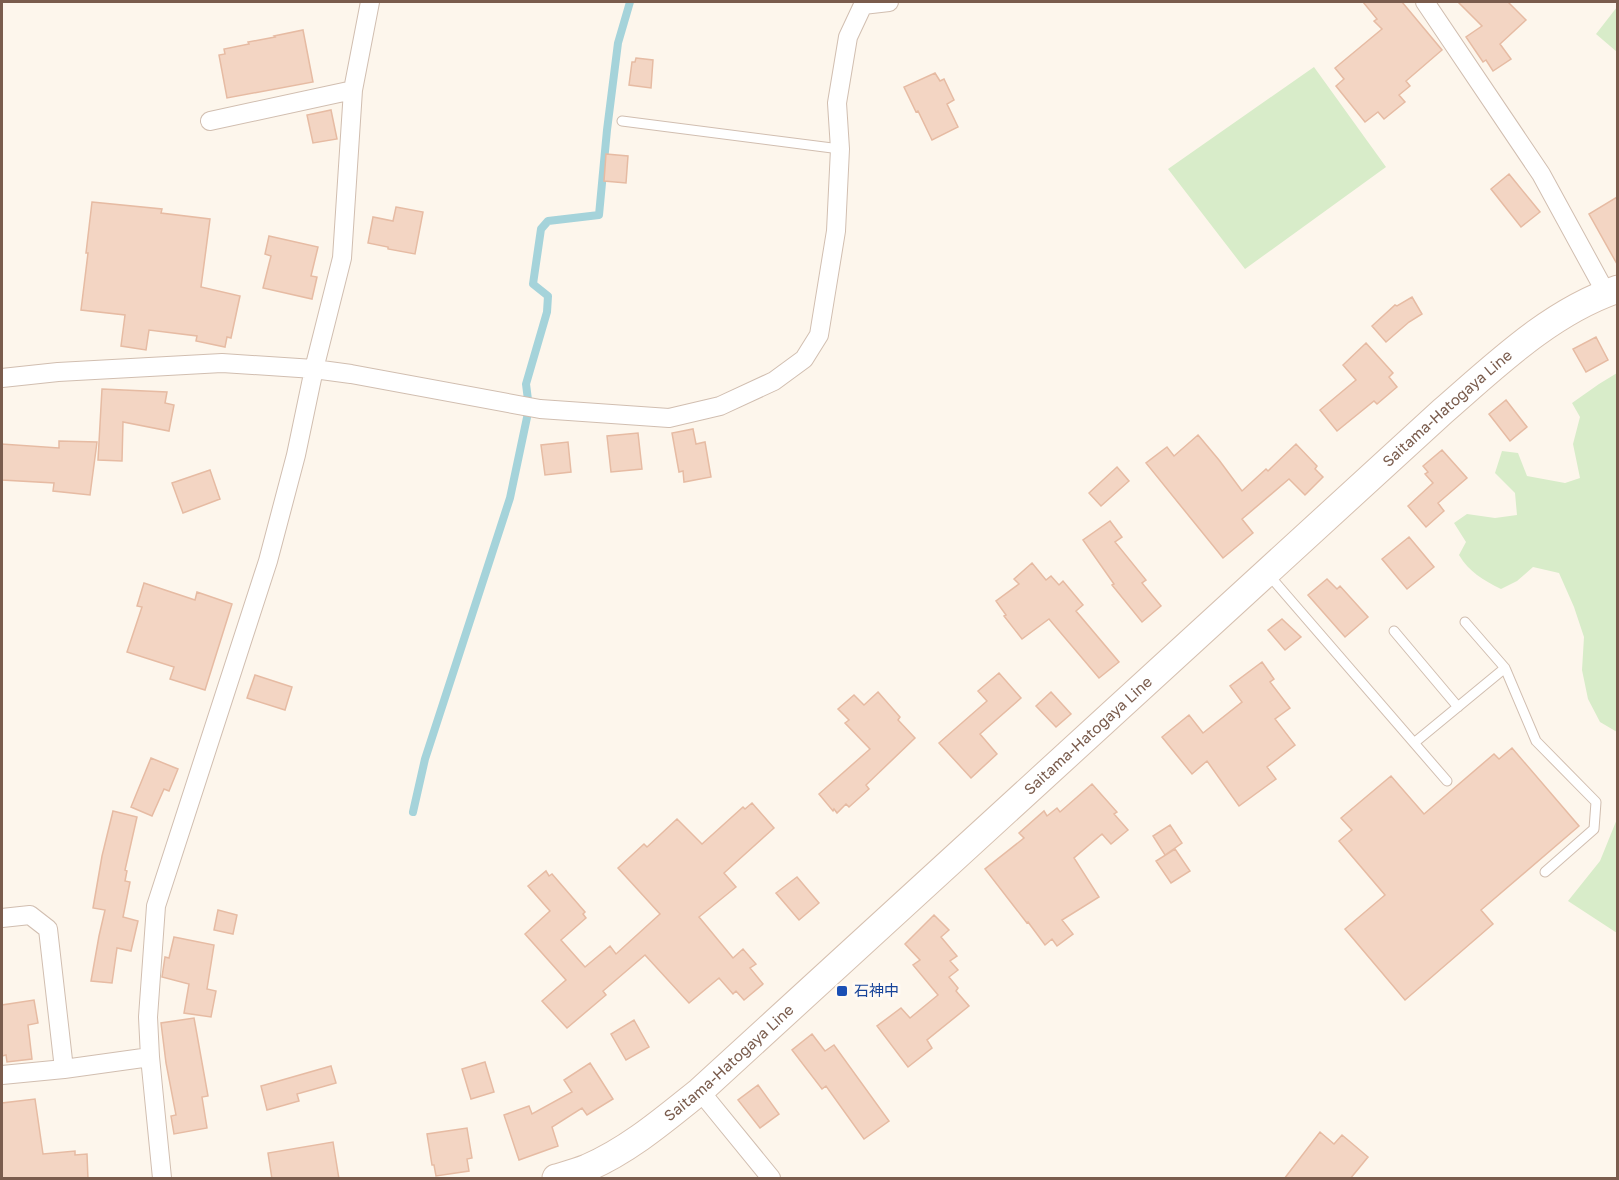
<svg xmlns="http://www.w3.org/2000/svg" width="1619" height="1180" font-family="'Golos Text','Noto Sans JP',sans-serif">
	<rect width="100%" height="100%" fill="#fdf6ec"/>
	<!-- green -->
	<path fill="#d8ecc9" d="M1617 7V52L1596 34Z
		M1314 67 1386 167 1245 269 1168 169Z
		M1617 373V732L1600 722 1588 699 1582 670 1584 637 1574 607 1559 573 1533 567 1517 581 1501 589C1483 580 1469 572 1459 555L1466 542 1454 523 1467 514 1495 518 1517 515 1515 493 1495 473 1502 451 1518 453 1527 476 1565 483 1580 478 1573 444 1580 417 1572 403 1599 384Z
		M1617 819V933L1568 901 1600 861Z"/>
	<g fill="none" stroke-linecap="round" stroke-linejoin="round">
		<!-- stream -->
		<path stroke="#a5d3da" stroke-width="8" d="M413 812 425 759 510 498 529 408 526 384 547 312 548 296 533 284 541 229 548 221 599 215 607 130 618 43 630 2"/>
	</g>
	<!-- building -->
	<path fill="#f3d5c3" stroke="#e6bba3" stroke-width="1.5" d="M1363 2H1402L1442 50 1406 81 1410 86 1399 95 1405 102 1384 119 1378 112 1365 122 1336 86 1344 79 1335 68 1382 29 1374 21 1377 19Z
		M1458 2H1508L1526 20 1500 44 1511 59 1493 71 1486 60 1483 62 1466 37 1482 26Z
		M303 30 313 82 227 98 219 55 225 54 224 49 249 44 248 42 275 37 274 36Z
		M636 58 653 60 651 88 629 85 632 62H635Z
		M935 73 940 81 944 79 954 100 947 104 958 127 932 140 918 111 916 112 904 87Z
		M331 110 337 139 313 143 307 115Z
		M606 154 628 156 626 183 604 181Z
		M1509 174 1540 212 1521 227 1491 189Z
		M1617 197V264L1589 214Z
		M92 202 162 209 161 213 210 219 201 287 240 296 231 338 227 337 225 347 196 341 197 336 149 330 146 350 121 346 125 315 81 310 88 253H86Z
		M396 207 423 212 415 254 388 249V247L368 243 373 217 393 221Z
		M269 236 318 247 311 276 317 277 312 299 263 288 271 256 265 254Z
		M1412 297 1422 314 1409 322 1386 342 1372 326 1395 305 1397 306Z
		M1596 337 1608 360 1586 372 1573 349Z
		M1366 343 1393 373 1389 377 1397 387 1377 404 1374 401 1337 431 1320 410 1356 380 1343 365Z
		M102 389 167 392 165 403 174 405 169 431 123 422 122 461 98 460Z
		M1506 400 1527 427 1510 441 1489 414Z
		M693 429 696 444 705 442 711 477 684 482 683 471 679 472 672 433Z
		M638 433 642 469 611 472 607 436Z
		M1198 435 1219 460 1242 491 1266 469 1268 471 1296 444 1317 466 1315 469 1323 477 1305 495 1289 479 1242 519 1253 533 1223 558 1146 463 1167 447 1174 456Z
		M59 441 97 442 90 495 53 491 54 483 2 480V444L59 448Z
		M568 442 571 472 545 475 541 445Z
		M1442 450 1467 478 1438 503 1444 511 1426 527 1408 506 1433 483 1425 474 1428 472 1423 466Z
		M1117 467 1129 481 1101 506 1089 493Z
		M210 470 220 499 183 513 172 483Z
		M1110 521 1122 537 1115 542 1146 580 1142 583 1161 606 1142 622 1112 585 1114 584 1083 540Z
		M1409 537 1434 567 1407 589 1382 559Z
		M1032 563 1046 580 1051 576 1059 585 1063 581 1083 605 1076 611 1119 662 1099 678 1049 619 1022 639 1004 616 1006 615 996 601 1019 584 1014 579Z
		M1327 579 1337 589 1340 586 1368 617 1345 637 1308 595Z
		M144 583 195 600 197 592 232 604 205 690 170 679 174 667 127 652 142 607 137 606Z
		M1282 619 1301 637 1285 650 1268 630Z
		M1262 662 1274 679 1270 682 1290 708 1275 719 1295 745 1267 767 1276 779 1239 806 1207 761 1192 774 1162 737 1189 715 1203 733 1242 702 1230 686Z
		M999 673 1021 698 980 734 997 754 971 778 939 743 987 701 978 691Z
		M255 675 292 687 285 710 247 698Z
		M878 692 900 717 898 720 915 738 866 785 869 789 849 807 846 804 837 813 834 809 833 811 819 794 870 749 845 723 849 720 838 709 854 695 864 705Z
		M1051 692 1071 714 1056 727 1036 706Z
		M1512 748 1579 826 1481 910 1493 924 1405 1000 1345 929 1385 895 1339 841 1352 830 1341 818 1391 776 1424 814 1494 754 1499 759Z
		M151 758 178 769 169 791 164 789 152 816 131 807Z
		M1092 784 1117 812 1114 814 1128 830 1111 844 1102 834 1074 858 1099 897 1062 920 1073 934 1057 946 1052 939 1045 945 1028 922 1027 923 985 869 1024 838 1019 833 1044 811 1047 816 1057 808 1060 812Z
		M752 803 774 828 724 873 736 887 699 917 733 958 743 949 756 964 750 968 763 984 744 1000 736 991 733 994 719 978 689 1003 645 955 603 991 606 995 567 1028 542 1001 566 980 525 934 550 911 528 886 546 871 549 876 552 874 585 912 583 914 586 918 561 940 585 967 610 946 616 954 660 914 618 868 644 844 647 847 677 819 702 844 743 807 745 809Z
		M113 811 137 817 125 870 127 871 125 881 130 882 123 917 138 921 131 951 117 948 112 983 91 981 99 936 105 910 93 908 102 856Z
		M1170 825 1182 843 1165 855 1153 836Z
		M1175 849 1190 871 1171 883 1156 861Z
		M797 877 819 903 799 920 776 893Z
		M218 910 237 915 233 934 214 930Z
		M934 915 949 930 941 937 957 956 950 961 958 970 949 977 958 988 956 991 969 1006 927 1040 932 1048 908 1067 877 1026 901 1008 910 1018 938 995 913 965 920 960 905 944Z
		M174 937 214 945 207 989 216 991 211 1017 184 1013 189 984 162 977 165 957 169 958Z
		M34 1000 38 1023 28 1025 32 1059 7 1062 6 1055 2 1056V1005Z
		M194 1018 208 1096 202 1097 207 1128 174 1134 171 1116 176 1115 166 1063 161 1023Z
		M634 1020 649 1047 626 1060 611 1034Z
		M812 1034 825 1051 834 1045 889 1121 864 1139 826 1086 822 1089 792 1050Z
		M485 1062 494 1092 471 1099 462 1069Z
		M590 1063 613 1099 587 1115 582 1108 552 1127 558 1146 519 1160 504 1115 529 1106 532 1114 572 1092 564 1080Z
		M331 1066 336 1083 297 1094 299 1101 267 1110 261 1086Z
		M758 1085 779 1114 760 1128 738 1100Z
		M35 1099 43 1154 75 1151V1155L87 1154 88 1179H2V1103Z
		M467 1128 472 1158 467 1159 469 1171 436 1176 434 1165H432L427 1134Z
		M1320 1132 1334 1144 1342 1135 1368 1157 1350 1179H1284Z
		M333 1142 339 1179H272L268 1153Z"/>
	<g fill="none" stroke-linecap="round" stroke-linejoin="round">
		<!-- lane casing -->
		<g stroke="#d1beb0" stroke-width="11">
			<path id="lane" d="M622 121 840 149
				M1268 574 1447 781
				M1465 622 1505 668 1536 741 1596 802 1594 829 1545 872
				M1394 631 1458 707
				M1414 743 1505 668"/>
		</g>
		<!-- street casing -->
		<g stroke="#d1beb0" stroke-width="20">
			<path id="street" d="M1425 2 1541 174 1606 293
				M210 121 353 90
				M2 378 58 372 222 363 314 369 351 374 540 409 669 418 720 406 774 381 804 359 819 335 836 231 840 149 837 103 848 37 863 5 889 2
				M2 918 30 915 48 929 64 1069
				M2 1075 64 1069 150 1057
				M700 1091 771 1178
				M162 1178 150 1057 148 1017 156 906 268 561 296 455 314 369 342 258 353 90 370 2"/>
		</g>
		<!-- secondary casing -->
		<g stroke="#d6c0b0" stroke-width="29">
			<g id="secondary">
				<path id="s1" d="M556 1178C566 1175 577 1172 587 1168 629 1150 665 1119 700 1091L1443 411C1496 365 1550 312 1618 289"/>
			</g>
		</g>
		<!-- lane -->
		<use href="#lane" stroke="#fff" stroke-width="9"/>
		<!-- street -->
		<use href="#street" stroke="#fff" stroke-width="18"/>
		<!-- secondary -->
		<use href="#secondary" stroke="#fff" stroke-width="27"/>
	</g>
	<!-- markers -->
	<rect fill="#1a4fb4" stroke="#fffaf3" stroke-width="2" x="836" y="985" width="12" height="12" rx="3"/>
	<g text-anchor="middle" stroke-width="6" stroke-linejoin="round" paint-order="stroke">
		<!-- street labels -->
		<g font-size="15" fill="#7a5c4d" stroke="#fffaf3">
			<text dy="5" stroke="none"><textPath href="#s1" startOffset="1182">Saitama-Hatogaya Line</textPath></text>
			<text dy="5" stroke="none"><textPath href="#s1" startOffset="696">Saitama-Hatogaya Line</textPath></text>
			<text dy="5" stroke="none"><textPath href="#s1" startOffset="210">Saitama-Hatogaya Line</textPath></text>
		</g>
		<!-- transit labels -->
		<g font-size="15" fill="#164399" stroke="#fffaf3" text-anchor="start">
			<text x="854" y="996">石神中</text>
		</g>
	</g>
	<!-- border -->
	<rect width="1619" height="1180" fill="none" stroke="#7a5c4d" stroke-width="6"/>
</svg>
